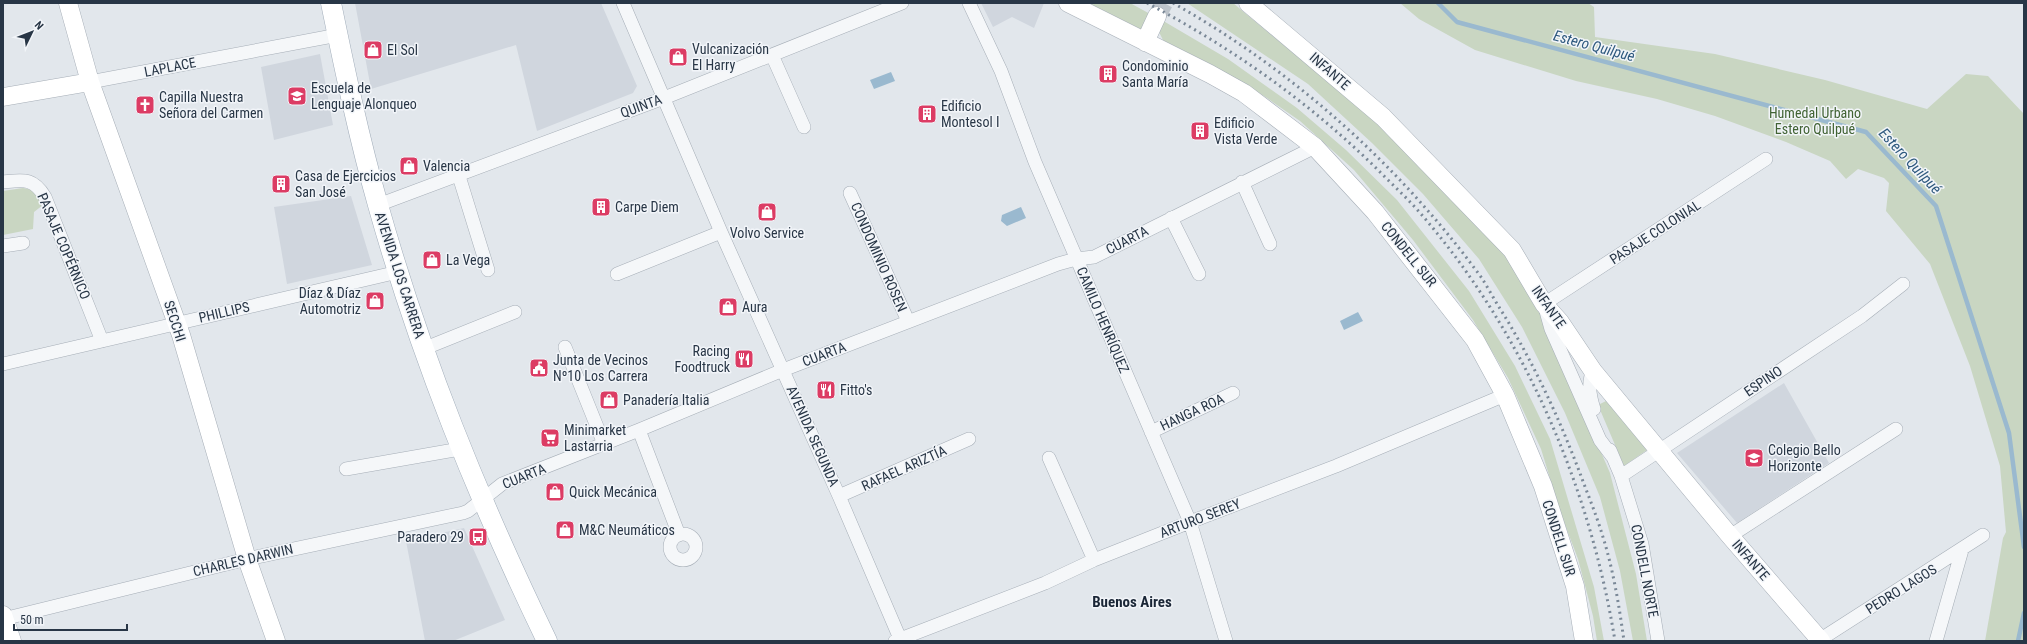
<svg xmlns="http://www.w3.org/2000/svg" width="2027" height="644" font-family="'Roboto Condensed',sans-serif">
	<rect width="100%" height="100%" fill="#e2e7ec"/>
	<!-- built -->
	<path fill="#d0d6de" d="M355 3H601L637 86 633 93 537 131 516 45 371 89Z
		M981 3H1044L1034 28 1012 17 993 27Z
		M320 54 333 125 274 140 261 67Z
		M351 196 372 265 287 284 274 207Z
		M1784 383 1829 463 1737 523 1677 453Z
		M464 528 505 620 453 641H425L406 541Z"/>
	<!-- green -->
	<path fill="#c9d6c2" d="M1079 3H1130L1152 15 1148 26 1137 32Z
		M1187 3H1233L1387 131 1505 253 1523 278 1548 329 1610 473 1636 574 1647 641H1633L1620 571 1600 497 1565 413 1522 327 1479 259 1423 194 1372 143 1308 84Z
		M1400 3H1588L1594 7 1595 37 1715 54 1825 80 1927 109 1966 74 1988 76 2024 114V641H1985L2003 538 2006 532 2000 466 1970 366 1930 264 1886 211 1889 183 1884 178 1858 169 1846 179 1830 161 1786 142 1715 116 1657 99 1576 81 1475 50 1419 19Z
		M1160 19 1228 59 1297 108 1346 150 1397 200 1469 291 1515 366 1550 439 1594 587 1604 641H1597L1593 616 1578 559 1561 514 1541 449 1508 378 1473 320 1413 240 1354 170 1300 121 1264 96 1218 69 1164 42 1158 30Z
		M23 188 33 190 43 205 34 212 33 229 3 235V191Z
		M1606 401 1647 450 1624 466 1598 405Z"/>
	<!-- water -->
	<path fill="#9ab9cf" d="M891 72 895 81 874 89 870 80Z
		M1021 207 1026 218 1007 226 1001 221 1002 215Z
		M1358 312 1363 321 1344 330 1340 321Z"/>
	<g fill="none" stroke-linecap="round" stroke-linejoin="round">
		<!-- stream -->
		<path stroke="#9ab9cf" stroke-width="4.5" d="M1438 3 1457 22 1866 132 1936 206 2009 433 2024 547
			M2018 641 2024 613"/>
		<!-- secondary-tunnel -->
		<path stroke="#bdc4cb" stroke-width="18" stroke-dasharray="18 9" stroke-linecap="butt" d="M1157 16 1164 3"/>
		<!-- street casing -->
		<g stroke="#a6aeb7" stroke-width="14">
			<path id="street" d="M623 3 721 232 839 496 901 641
				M969 3 1001 71 1035 162 1190 522 1226 641
				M772 55 804 127
				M90 82 338 35
				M458 173 488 270
				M3 182C23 180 33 177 45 197L102 341
				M1242 182 1270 244
				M850 193 908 321
				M378 205 664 98 902 3
				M1171 218 1199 274
				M3 246 23 243
				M617 274 721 232
				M565 347 604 444
				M423 349 515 312
				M3 364 398 272
				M1593 371C1587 383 1590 397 1594 409
				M639 430 679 535
				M1151 432 1233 393
				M1610 450 1621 476 1642 544 1658 641
				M1612 456 1600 440 1551 329 1544 304 1766 159
				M1049 458 1094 560
				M346 469 460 449
				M1621 476 1862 316 1903 284
				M839 496 969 439
				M670 547a13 13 0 1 1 26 0a13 13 0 1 1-26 0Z
				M1730 536 1896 429
				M3 619 247 559 463 513 468 511 502 484 639 430 783 370 1058 264 1076 259 1094 257 1315 147
				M895 641 1045 583 1094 560 1190 522 1336 466 1505 395
				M1818 641 1983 535
				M1936 641 1962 550"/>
		</g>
		<!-- secondary casing -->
		<g stroke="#a6aeb7" stroke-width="19">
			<path id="secondary" d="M68 3 90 82 181 335 247 559 276 641
				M1068 3 1210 74 1244 93 1315 147 1375 212 1475 340 1505 395 1543 486 1575 586 1584 641
				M1248 3 1383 117 1512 250 1544 304 1560 322 1593 371 1730 536 1821 641
				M1145 42 1157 16
				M3 97 90 82
				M3 615 12 641"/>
		</g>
		<!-- primary casing -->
		<g stroke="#a0acb9" stroke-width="21">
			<path id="primary" d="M331 3C345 71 359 138 378 205 421 358 478 498 547 641"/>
		</g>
		<!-- street -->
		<use href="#street" stroke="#f5f7f9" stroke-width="13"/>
		<!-- secondary -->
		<use href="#secondary" stroke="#fff" stroke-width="18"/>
		<!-- primary -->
		<use href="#primary" stroke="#fff" stroke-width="20"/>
		<!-- rail -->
		<path stroke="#7a8897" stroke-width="3" stroke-dasharray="2 4" stroke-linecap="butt" d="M1147 3C1236 50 1315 106 1386 178 1398 190 1410 201 1421 214 1524 333 1590 486 1615 641
			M1173 3C1294 71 1399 165 1481 277 1489 289 1496 303 1504 315 1535 366 1560 420 1581 476 1588 495 1596 514 1602 534 1613 568 1619 605 1624 641"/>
	</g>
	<!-- icons -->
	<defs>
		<g id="shop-square" transform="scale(1)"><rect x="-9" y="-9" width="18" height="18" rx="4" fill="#dc3c64" stroke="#f2f5f9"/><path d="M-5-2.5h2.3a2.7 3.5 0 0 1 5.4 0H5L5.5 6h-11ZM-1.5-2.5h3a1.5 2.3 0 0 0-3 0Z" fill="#fff"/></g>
		<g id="building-square" transform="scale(1)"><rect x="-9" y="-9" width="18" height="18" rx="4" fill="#dc3c64" stroke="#f2f5f9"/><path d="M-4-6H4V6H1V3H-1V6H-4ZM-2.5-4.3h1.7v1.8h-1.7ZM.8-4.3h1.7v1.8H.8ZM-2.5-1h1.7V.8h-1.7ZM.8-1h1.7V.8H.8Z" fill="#fff"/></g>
		<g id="school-square" transform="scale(1)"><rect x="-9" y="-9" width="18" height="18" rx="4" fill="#dc3c64" stroke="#f2f5f9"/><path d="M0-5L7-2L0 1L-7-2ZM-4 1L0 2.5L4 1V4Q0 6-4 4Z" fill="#fff"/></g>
		<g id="church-square" transform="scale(1)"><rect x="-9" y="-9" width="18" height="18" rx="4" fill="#dc3c64" stroke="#f2f5f9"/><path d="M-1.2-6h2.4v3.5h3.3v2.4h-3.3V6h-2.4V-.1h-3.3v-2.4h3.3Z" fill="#fff"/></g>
		<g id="restaurant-square" transform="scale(1)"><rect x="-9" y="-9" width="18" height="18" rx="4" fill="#dc3c64" stroke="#f2f5f9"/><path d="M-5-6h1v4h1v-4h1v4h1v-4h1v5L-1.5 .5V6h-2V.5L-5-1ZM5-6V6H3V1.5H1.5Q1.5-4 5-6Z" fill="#fff"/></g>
		<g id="civic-square" transform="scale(1)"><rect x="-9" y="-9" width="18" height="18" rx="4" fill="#dc3c64" stroke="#f2f5f9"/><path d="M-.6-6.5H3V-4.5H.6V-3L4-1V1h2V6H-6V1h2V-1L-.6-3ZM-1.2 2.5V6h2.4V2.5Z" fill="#fff"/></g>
		<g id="supermarket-square" transform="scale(1)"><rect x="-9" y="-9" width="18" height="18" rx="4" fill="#dc3c64" stroke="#f2f5f9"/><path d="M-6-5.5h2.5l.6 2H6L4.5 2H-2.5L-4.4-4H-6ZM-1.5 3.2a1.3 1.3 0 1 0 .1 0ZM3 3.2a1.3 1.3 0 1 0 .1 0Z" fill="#fff"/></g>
		<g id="bus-square" transform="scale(1)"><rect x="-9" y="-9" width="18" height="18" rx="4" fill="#dc3c64" stroke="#f2f5f9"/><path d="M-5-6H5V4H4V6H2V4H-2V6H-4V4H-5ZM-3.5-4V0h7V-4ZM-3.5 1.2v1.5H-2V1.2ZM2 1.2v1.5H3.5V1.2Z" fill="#fff"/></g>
	</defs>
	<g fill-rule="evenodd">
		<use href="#shop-square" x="373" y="50"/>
		<use href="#shop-square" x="678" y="57"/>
		<use href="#building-square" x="1108" y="74"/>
		<use href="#school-square" x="297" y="96"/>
		<use href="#church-square" x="145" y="105"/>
		<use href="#building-square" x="927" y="114"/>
		<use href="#building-square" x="1200" y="131"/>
		<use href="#shop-square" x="409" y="166"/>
		<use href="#building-square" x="281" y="184"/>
		<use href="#building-square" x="601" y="207"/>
		<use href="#shop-square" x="767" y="212"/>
		<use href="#shop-square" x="432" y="260"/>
		<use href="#shop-square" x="375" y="301"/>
		<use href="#shop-square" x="728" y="307"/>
		<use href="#restaurant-square" x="744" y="359"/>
		<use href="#civic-square" x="539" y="368"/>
		<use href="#restaurant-square" x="826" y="390"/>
		<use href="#shop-square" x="609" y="400"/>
		<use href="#supermarket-square" x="550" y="438"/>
		<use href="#school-square" x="1754" y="458"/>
		<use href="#shop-square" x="555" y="492"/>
		<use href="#shop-square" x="565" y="530"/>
		<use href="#bus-square" x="478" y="537"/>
	</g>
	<g text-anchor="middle" stroke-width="3" stroke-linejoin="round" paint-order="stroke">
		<!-- poi labels -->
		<g font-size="14" fill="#283646" stroke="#f2f5f9" text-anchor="start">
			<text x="692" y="54">Vulcanización<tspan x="692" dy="16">El Harry</tspan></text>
			<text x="387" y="55">El Sol</text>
			<text x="1122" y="71">Condominio<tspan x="1122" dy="16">Santa María</tspan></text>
			<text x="311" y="93">Escuela de<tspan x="311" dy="16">Lenguaje Alonqueo</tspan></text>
			<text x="159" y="102">Capilla Nuestra<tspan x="159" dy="16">Señora del Carmen</tspan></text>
			<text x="941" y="111">Edificio<tspan x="941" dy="16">Montesol I</tspan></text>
			<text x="1214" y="128">Edificio<tspan x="1214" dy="16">Vista Verde</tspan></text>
			<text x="423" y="171">Valencia</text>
			<text x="295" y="181">Casa de Ejercicios<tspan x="295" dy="16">San José</tspan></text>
			<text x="615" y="212">Carpe Diem</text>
			<text x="767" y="238" text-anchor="middle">Volvo Service</text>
			<text x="446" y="265">La Vega</text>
			<text x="361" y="298" text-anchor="end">Díaz &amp; Díaz<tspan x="361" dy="16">Automotriz</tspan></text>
			<text x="742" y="312">Aura</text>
			<text x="730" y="356" text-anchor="end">Racing<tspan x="730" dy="16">Foodtruck</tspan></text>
			<text x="553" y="365">Junta de Vecinos<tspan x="553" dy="16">Nº10 Los Carrera</tspan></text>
			<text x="840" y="395">Fitto's</text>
			<text x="623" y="405">Panadería Italia</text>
			<text x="564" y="435">Minimarket<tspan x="564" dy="16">Lastarria</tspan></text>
			<text x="1768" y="455">Colegio Bello<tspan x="1768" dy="16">Horizonte</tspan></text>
			<text x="569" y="497">Quick Mecánica</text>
			<text x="579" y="535">M&amp;C Neumáticos</text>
			<text x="464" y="542" text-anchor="end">Paradero 29</text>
		</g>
		<!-- street labels -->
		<g font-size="14" fill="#283646" stroke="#f2f5f9">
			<text transform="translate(170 67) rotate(-11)" y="5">LAPLACE</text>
			<text transform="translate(1330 71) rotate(41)" y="5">INFANTE</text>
			<text transform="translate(641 106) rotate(-20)" y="5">QUINTA</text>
			<text transform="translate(1655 232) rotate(-33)" y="5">PASAJE COLONIAL</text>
			<text transform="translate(1127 240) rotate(-27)" y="5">CUARTA</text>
			<text transform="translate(64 246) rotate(67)" y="5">PASAJE COPÉRNICO</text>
			<text transform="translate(1409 254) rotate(51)" y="5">CONDELL SUR</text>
			<text transform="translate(879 257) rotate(66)" y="5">CONDOMINIO ROSEN</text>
			<text transform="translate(400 275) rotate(72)" y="5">AVENIDA LOS CARRERA</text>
			<text transform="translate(1549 307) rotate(55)" y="5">INFANTE</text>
			<text transform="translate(224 312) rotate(-13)" y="5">PHILLIPS</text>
			<text transform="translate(1103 320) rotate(67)" y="5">CAMILO HENRÍQUEZ</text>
			<text transform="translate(175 321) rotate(72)" y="5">SECCHI</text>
			<text transform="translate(824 354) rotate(-21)" y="5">CUARTA</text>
			<text transform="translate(1763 381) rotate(-34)" y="5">ESPINO</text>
			<text transform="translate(1192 412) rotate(-25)" y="5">HANGA ROA</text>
			<text transform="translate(813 436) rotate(66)" y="5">AVENIDA SEGUNDA</text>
			<text transform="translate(904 468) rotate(-24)" y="5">RAFAEL ARIZTÍA</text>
			<text transform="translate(524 476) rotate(-22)" y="5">CUARTA</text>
			<text transform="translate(1200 518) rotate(-21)" y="5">ARTURO SEREY</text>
			<text transform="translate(1559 538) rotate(72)" y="5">CONDELL SUR</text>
			<text transform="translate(243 560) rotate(-13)" y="5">CHARLES DARWIN</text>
			<text transform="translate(1751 560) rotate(49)" y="5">INFANTE</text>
			<text transform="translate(1645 571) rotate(79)" y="5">CONDELL NORTE</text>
			<text transform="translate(1901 589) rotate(-32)" y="5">PEDRO LAGOS</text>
		</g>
		<!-- park labels -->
		<g font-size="14" fill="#416334" stroke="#f2f5f9">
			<text x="1815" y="118">Humedal Urbano<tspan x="1815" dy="16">Estero Quilpué</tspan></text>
		</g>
		<!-- water labels -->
		<g font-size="15" font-style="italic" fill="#2e597e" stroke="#f2f5f9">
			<text transform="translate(1594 46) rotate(15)" y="5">Estero Quilpué</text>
			<text transform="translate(1910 161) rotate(47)" y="5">Estero Quilpué</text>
		</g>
		<!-- neighbourhood labels -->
		<g font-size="15" font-weight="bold" fill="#1a2636" stroke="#f2f5f9">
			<text x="1132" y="607">Buenos Aires</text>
		</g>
	</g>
	<!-- border -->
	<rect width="2027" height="644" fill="none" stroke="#283646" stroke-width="8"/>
	<!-- north arrow -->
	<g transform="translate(32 32) rotate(47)" stroke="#f2f5f9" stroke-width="3" paint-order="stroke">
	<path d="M0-3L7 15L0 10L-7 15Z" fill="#283646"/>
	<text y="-6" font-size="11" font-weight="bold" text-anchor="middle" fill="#283646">N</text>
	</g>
	<!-- scale -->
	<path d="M14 624v6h113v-6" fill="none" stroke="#283646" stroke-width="2"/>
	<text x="20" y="624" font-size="12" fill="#283646" stroke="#f2f5f9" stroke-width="3" paint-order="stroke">50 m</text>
</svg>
